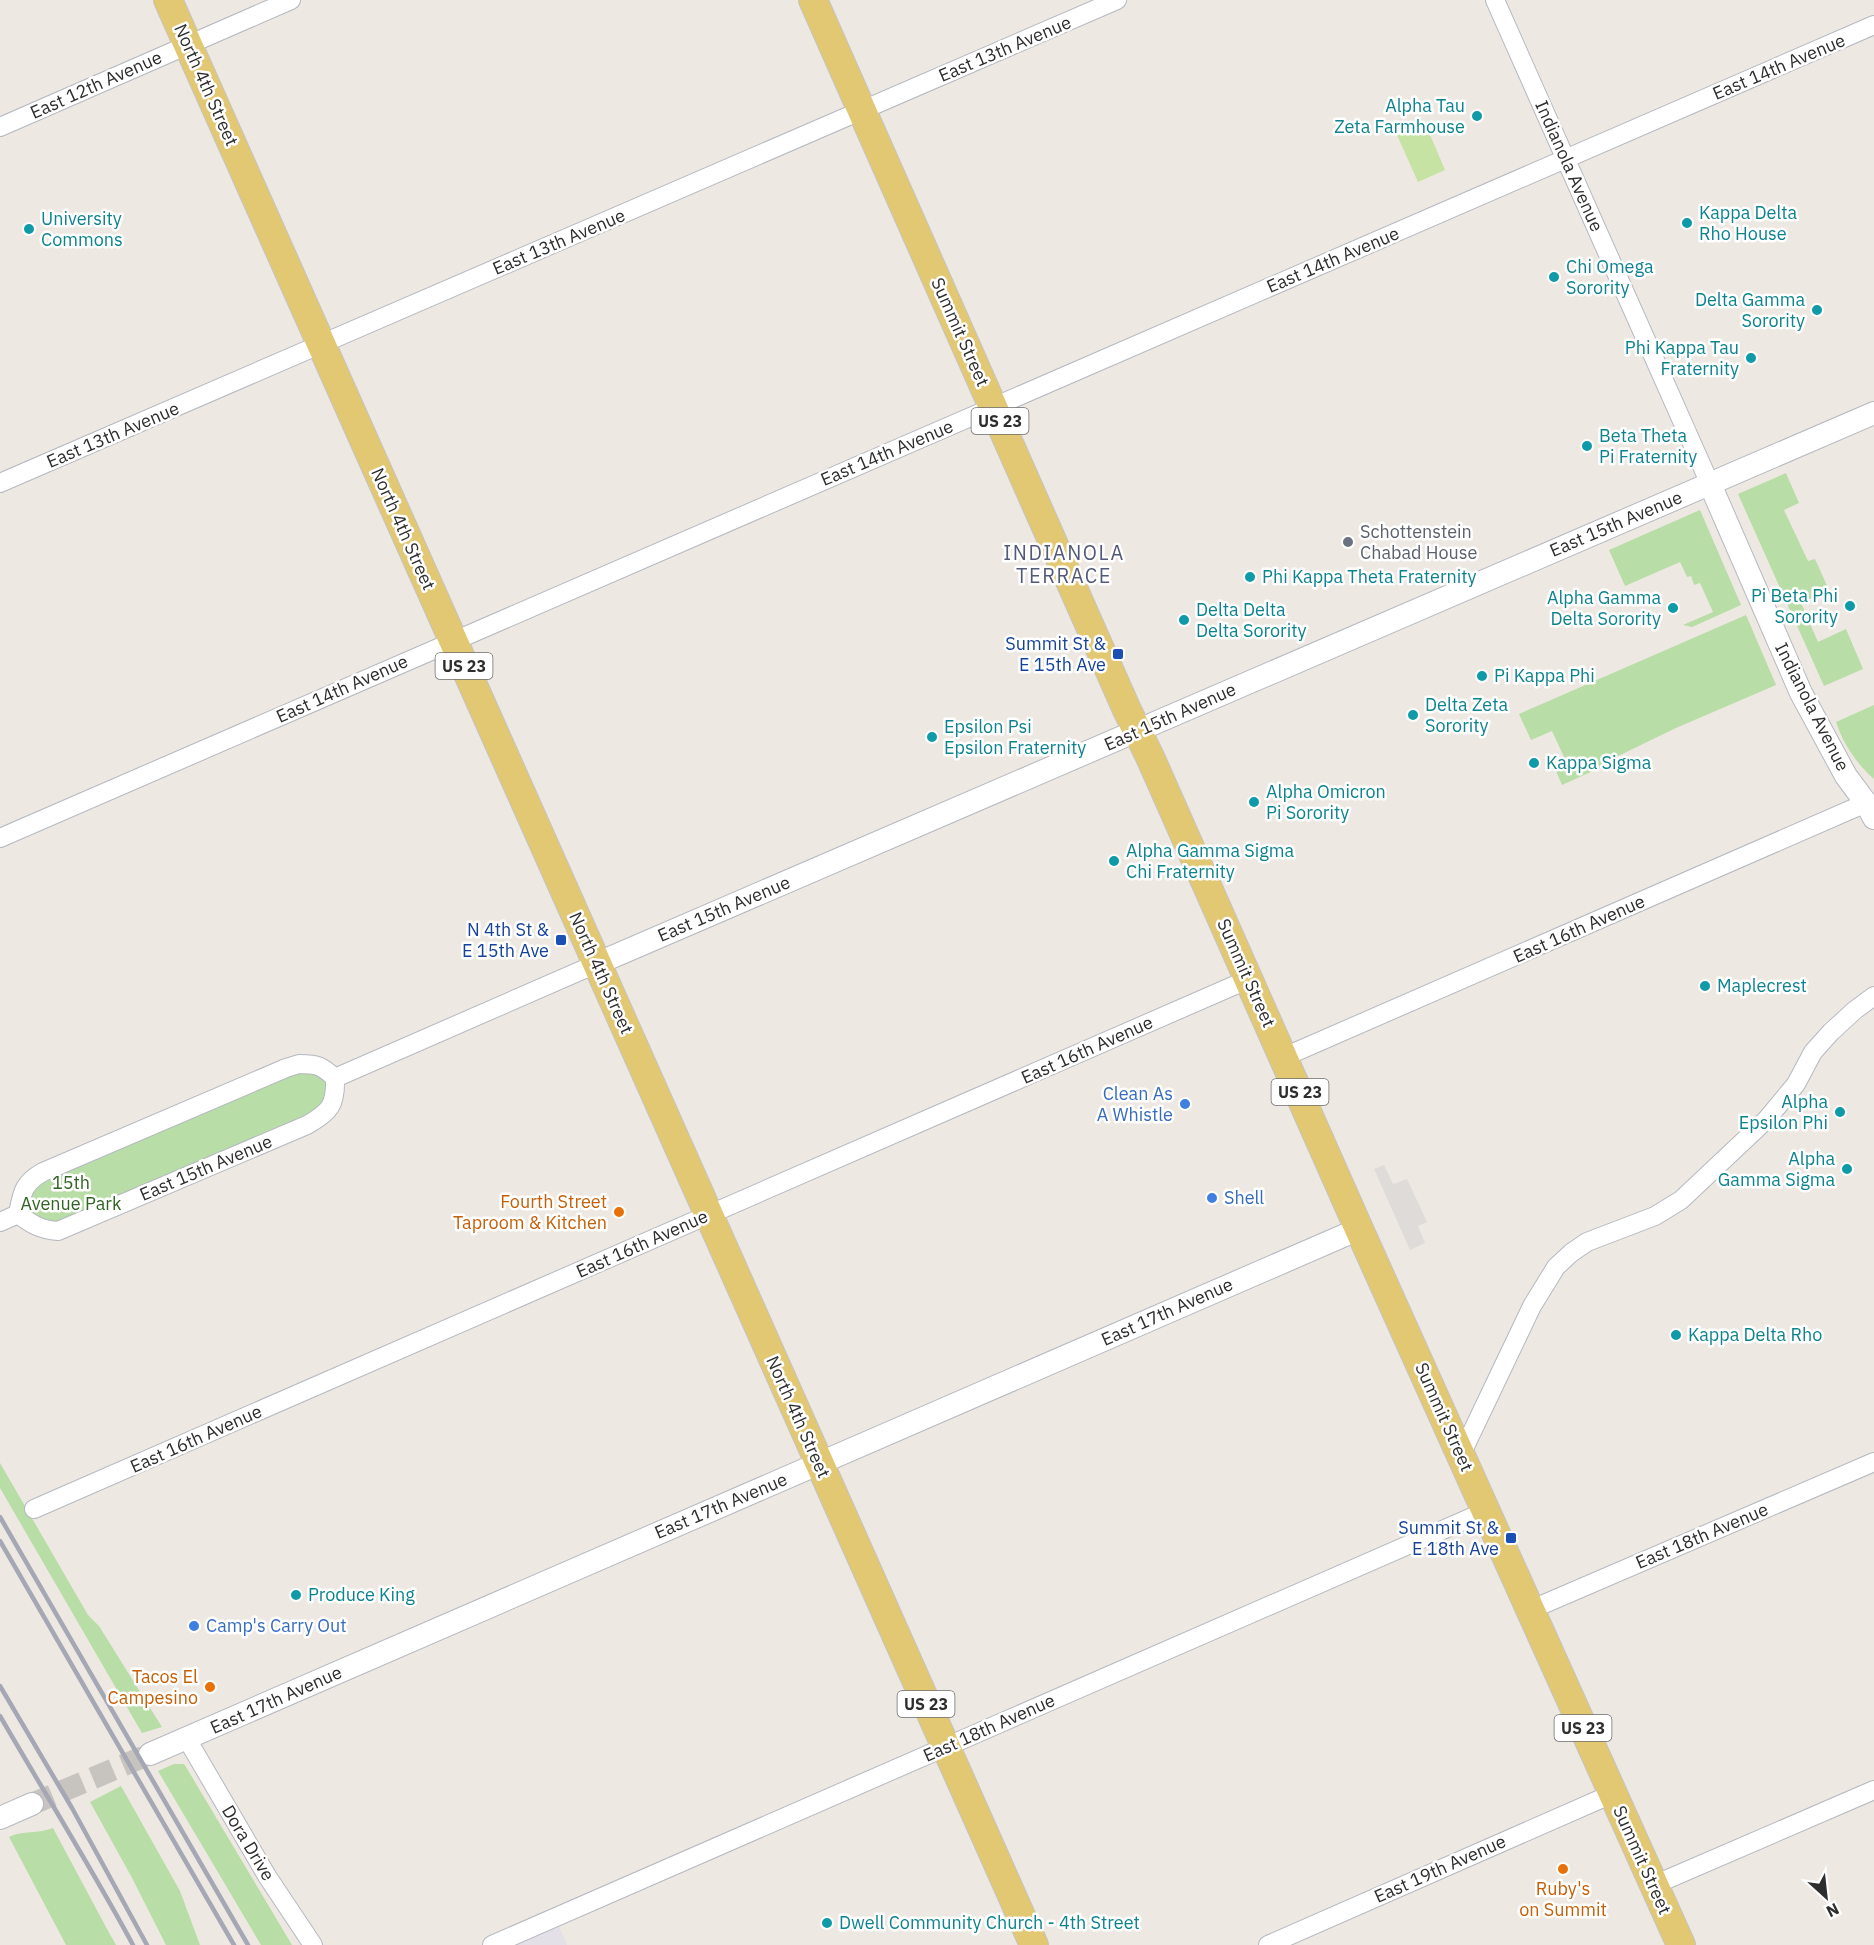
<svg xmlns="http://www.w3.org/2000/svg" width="1874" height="1945" font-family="'IBM Plex Sans',sans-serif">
	<rect width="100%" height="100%" fill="#ede8e2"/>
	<!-- industrial -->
	<path fill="#e3e1e7" d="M558 1924 567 1945H509Z"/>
	<!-- green -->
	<path fill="#b8dda6" d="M1786 473 1799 503 1784 510 1808 561 1815 559 1829 590 1801 603 1818 642 1846 629 1863 669 1824 686 1738 494Z
		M1700 510 1741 605 1692 627 1683 625 1713 612 1700 583 1694 585 1691 576 1687 577 1680 562 1625 586 1609 550Z
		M1746 615 1776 685 1676 728 1614 758 1615 761 1562 785 1553 764 1565 759 1552 731 1531 740 1519 714Z
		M1874 705V779C1856 763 1844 745 1836 722Z
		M286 1068 335 1078 330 1109 72 1226 30 1224 22 1193 28 1183Z
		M0 1463 88 1615 99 1626 162 1727 142 1733 0 1488Z
		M174 1764H184L186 1767 292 1945H261L158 1771Z
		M121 1786 180 1891 200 1945H166L131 1876 90 1802Z
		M53 1828 107 1929 116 1945H66L9 1837C23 1830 38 1834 53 1828Z"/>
	<!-- pitch -->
	<path fill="#c7e3a3" d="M1425 123 1445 170 1418 182 1397 135Z"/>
	<!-- plaza -->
	<path fill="#dedbd9" d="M1384 1165 1393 1184 1407 1179 1427 1222 1418 1226 1425 1243 1410 1250 1374 1169Z"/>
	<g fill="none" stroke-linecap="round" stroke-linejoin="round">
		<!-- tertiary-tunnel -->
		<path stroke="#c7c3be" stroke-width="22" stroke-dasharray="22 11" stroke-linecap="butt" d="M32 1804 150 1754"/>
		<!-- minor casing -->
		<g stroke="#b5b8c0" stroke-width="20">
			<path id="minor" d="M1495 0 1710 484
				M0 127 291 0
				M0 483 1117 0
				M0 838 1874 25
				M1284 1057 1866 803 1874 806
				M299 1064C318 1064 322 1066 335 1078 336 1105 330 1112 307 1125L58 1231C41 1230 31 1224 18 1214 22 1193 23 1183 43 1172L286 1068Z
				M335 1078 596 964
				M0 1222 18 1214
				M1461 1455 1532 1306 1556 1267 1571 1253 1587 1242 1655 1216 1681 1200 1767 1119 1796 1084 1813 1052 1831 1032 1855 1010 1874 996
				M34 1509 1249 979
				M1530 1610 1874 1462
				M187 1739 267 1876 313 1945
				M1654 1885 1874 1790
				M492 1945 1486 1511
				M1268 1945 1612 1794"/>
		</g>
		<!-- tertiary casing -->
		<g stroke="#b5b8c0" stroke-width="24">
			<path id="tertiary" d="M1710 484 1801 693 1846 776 1866 803 1874 818
				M596 964 1874 413
				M150 1754 1359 1229
				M0 1818 32 1804"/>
		</g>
		<!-- primary casing -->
		<g stroke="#c4c4c4" stroke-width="30">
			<path id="primary" d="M168 0 1034 1945
				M813 0 1127 710 1150 757 1359 1229 1681 1945"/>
		</g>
		<!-- minor -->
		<use href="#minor" stroke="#fff" stroke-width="18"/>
		<!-- tertiary -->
		<use href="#tertiary" stroke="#fff" stroke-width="22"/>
		<!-- primary -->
		<use href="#primary" stroke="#e2c873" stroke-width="28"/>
		<!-- rail -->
		<path stroke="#a5a7b5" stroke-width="4.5" d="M0 1517 248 1945
			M0 1541 234 1945
			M0 1686 72 1808 147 1945
			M0 1716C44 1792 91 1867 133 1945"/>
	</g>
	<!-- markers -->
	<g fill="#0f9aa8" stroke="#fff" stroke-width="2">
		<circle cx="1477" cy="116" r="6"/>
		<circle cx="1687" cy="223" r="6"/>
		<circle cx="29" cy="229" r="6"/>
		<circle cx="1554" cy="277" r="6"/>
		<circle cx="1817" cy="310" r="6"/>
		<circle cx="1751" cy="358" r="6"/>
		<circle cx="1587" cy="446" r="6"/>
		<circle cx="1250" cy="577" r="6"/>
		<circle cx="1850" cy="606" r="6"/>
		<circle cx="1673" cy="608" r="6"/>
		<circle cx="1184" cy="620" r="6"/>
		<circle cx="1482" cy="676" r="6"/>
		<circle cx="1413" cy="715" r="6"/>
		<circle cx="932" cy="737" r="6"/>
		<circle cx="1534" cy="763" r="6"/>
		<circle cx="1254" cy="802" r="6"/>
		<circle cx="1114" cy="861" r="6"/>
		<circle cx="1705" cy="986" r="6"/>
		<circle cx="1840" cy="1112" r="6"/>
		<circle cx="1847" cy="1169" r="6"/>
		<circle cx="1676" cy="1335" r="6"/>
		<circle cx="296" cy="1595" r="6"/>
		<circle cx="827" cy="1923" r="6"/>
	</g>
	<circle fill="#6b7280" stroke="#fff" stroke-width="2" cx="1348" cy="542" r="6"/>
	<g fill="#1a4fb4" stroke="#fff" stroke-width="2">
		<rect x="1112" y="648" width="12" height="12" rx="3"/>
		<rect x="555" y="934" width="12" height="12" rx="3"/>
		<rect x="1505" y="1532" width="12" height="12" rx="3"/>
	</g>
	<g fill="#3f7fe0" stroke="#fff" stroke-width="2">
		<circle cx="1185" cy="1104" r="6"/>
		<circle cx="1212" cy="1198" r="6"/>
		<circle cx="194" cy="1626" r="6"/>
	</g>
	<g fill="#e8710a" stroke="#fff" stroke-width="2">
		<circle cx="619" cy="1212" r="6"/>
		<circle cx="210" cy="1687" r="6"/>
		<circle cx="1563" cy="1869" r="6"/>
	</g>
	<g text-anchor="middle" stroke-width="5" stroke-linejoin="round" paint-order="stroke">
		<!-- shield labels -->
		<g fill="#fff" stroke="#6d6d6d" stroke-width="1.5">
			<rect x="971.5" y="408" width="57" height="26" rx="4.5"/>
			<rect x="435.5" y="653" width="57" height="26" rx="4.5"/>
			<rect x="1271.5" y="1079" width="57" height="26" rx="4.5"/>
			<rect x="897.5" y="1691" width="57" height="26" rx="4.5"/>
			<rect x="1554.5" y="1715" width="57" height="26" rx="4.5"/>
		</g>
		<g font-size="16" font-weight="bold" fill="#2e2e2e">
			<text x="1000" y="427">US 23</text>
			<text x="464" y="672">US 23</text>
			<text x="1300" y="1098">US 23</text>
			<text x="926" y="1710">US 23</text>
			<text x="1583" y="1734">US 23</text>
		</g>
		<!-- street labels -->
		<g font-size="18" fill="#2e2e2e" stroke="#fff">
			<text transform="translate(1005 49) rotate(-23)" y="6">East 13th Avenue</text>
			<text transform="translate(1779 67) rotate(-23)" y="6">East 14th Avenue</text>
			<text transform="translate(96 85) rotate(-24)" y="6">East 12th Avenue</text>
			<text transform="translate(206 85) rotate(66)" y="6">North 4th Street</text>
			<text transform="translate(1569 166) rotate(66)" y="6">Indianola Avenue</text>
			<text transform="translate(559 242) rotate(-23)" y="6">East 13th Avenue</text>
			<text transform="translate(1333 260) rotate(-23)" y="6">East 14th Avenue</text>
			<text transform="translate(960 332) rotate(66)" y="6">Summit Street</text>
			<text transform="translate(113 435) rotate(-23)" y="6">East 13th Avenue</text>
			<text transform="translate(887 453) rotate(-23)" y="6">East 14th Avenue</text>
			<text transform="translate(1616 524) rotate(-23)" y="6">East 15th Avenue</text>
			<text transform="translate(403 529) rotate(66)" y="6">North 4th Street</text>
			<text transform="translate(342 689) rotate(-24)" y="6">East 14th Avenue</text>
			<text transform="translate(1812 707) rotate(63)" y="6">Indianola Avenue</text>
			<text transform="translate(1170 717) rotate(-24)" y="6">East 15th Avenue</text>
			<text transform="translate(724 909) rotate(-23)" y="6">East 15th Avenue</text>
			<text transform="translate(1579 929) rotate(-24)" y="6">East 16th Avenue</text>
			<text transform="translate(601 973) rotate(66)" y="6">North 4th Street</text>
			<text transform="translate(1246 973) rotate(66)" y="6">Summit Street</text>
			<text transform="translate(1087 1050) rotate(-24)" y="6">East 16th Avenue</text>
			<text transform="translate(206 1168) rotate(-23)" y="6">East 15th Avenue</text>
			<text transform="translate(642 1244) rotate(-24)" y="6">East 16th Avenue</text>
			<text transform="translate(1167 1312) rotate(-24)" y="6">East 17th Avenue</text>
			<text transform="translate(798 1417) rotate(66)" y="6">North 4th Street</text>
			<text transform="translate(1444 1417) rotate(66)" y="6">Summit Street</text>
			<text transform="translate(196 1439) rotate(-24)" y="6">East 16th Avenue</text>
			<text transform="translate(721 1506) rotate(-23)" y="6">East 17th Avenue</text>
			<text transform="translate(1702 1536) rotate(-23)" y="6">East 18th Avenue</text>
			<text transform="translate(276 1700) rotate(-24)" y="6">East 17th Avenue</text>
			<text transform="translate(989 1728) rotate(-24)" y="6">East 18th Avenue</text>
			<text transform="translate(248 1843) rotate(59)" y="6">Dora Drive</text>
			<text transform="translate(1642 1860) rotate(66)" y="6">Summit Street</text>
			<text transform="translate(1440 1869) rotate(-24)" y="6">East 19th Avenue</text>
		</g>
		<!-- culture labels -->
		<g font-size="18" fill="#0d838f" stroke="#fff" text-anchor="start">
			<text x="1465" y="112" text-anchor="end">Alpha Tau<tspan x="1465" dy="21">Zeta Farmhouse</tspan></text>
			<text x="1699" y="219">Kappa Delta<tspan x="1699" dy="21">Rho House</tspan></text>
			<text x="41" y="225">University<tspan x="41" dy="21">Commons</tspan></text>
			<text x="1566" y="273">Chi Omega<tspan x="1566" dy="21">Sorority</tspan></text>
			<text x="1805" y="306" text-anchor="end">Delta Gamma<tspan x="1805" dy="21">Sorority</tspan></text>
			<text x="1739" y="354" text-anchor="end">Phi Kappa Tau<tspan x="1739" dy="21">Fraternity</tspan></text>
			<text x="1599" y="442">Beta Theta<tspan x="1599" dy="21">Pi Fraternity</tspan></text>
			<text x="1262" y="583">Phi Kappa Theta Fraternity</text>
			<text x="1838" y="602" text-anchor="end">Pi Beta Phi<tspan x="1838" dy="21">Sorority</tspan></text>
			<text x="1661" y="604" text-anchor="end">Alpha Gamma<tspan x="1661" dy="21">Delta Sorority</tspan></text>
			<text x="1196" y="616">Delta Delta<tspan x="1196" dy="21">Delta Sorority</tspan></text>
			<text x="1494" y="682">Pi Kappa Phi</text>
			<text x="1425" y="711">Delta Zeta<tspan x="1425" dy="21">Sorority</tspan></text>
			<text x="944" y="733">Epsilon Psi<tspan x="944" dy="21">Epsilon Fraternity</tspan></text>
			<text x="1546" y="769">Kappa Sigma</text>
			<text x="1266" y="798">Alpha Omicron<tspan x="1266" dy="21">Pi Sorority</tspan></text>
			<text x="1126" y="857">Alpha Gamma Sigma<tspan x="1126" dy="21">Chi Fraternity</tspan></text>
			<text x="1717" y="992">Maplecrest</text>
			<text x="1828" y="1108" text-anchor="end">Alpha<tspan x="1828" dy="21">Epsilon Phi</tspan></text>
			<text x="1835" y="1165" text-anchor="end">Alpha<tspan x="1835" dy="21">Gamma Sigma</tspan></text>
			<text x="1688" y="1341">Kappa Delta Rho</text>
			<text x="308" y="1601">Produce King</text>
			<text x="839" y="1929">Dwell Community Church - 4th Street</text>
		</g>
		<!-- worship labels -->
		<g font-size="18" fill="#5b616d" stroke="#fff" text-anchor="start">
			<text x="1360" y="538">Schottenstein<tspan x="1360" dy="21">Chabad House</tspan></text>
		</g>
		<!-- transit labels -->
		<g font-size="18" fill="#164399" stroke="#fff" text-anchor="end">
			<text x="1106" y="650">Summit St &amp;<tspan x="1106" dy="21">E 15th Ave</tspan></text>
			<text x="549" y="936">N 4th St &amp;<tspan x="549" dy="21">E 15th Ave</tspan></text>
			<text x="1499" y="1534">Summit St &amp;<tspan x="1499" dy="21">E 18th Ave</tspan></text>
		</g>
		<!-- shop labels -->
		<g font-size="18" fill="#366cbe" stroke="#fff" text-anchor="start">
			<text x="1173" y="1100" text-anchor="end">Clean As<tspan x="1173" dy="21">A Whistle</tspan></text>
			<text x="1224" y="1204">Shell</text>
			<text x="206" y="1632">Camp's Carry Out</text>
		</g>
		<!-- park labels -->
		<g font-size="18" fill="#316424" stroke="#fff">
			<text x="71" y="1189">15th<tspan x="71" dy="21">Avenue Park</tspan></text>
		</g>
		<!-- food labels -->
		<g font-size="18" fill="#c56008" stroke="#fff" text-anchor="end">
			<text x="607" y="1208">Fourth Street<tspan x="607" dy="21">Taproom &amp; Kitchen</tspan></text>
			<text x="198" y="1683">Tacos El<tspan x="198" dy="21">Campesino</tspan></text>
			<text x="1563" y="1895" text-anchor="middle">Ruby's<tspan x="1563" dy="21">on Summit</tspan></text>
		</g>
		<!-- neighbourhood labels -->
		<g font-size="20" letter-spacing="1.5" fill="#53597a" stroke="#fff">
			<text x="1064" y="560">INDIANOLA<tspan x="1064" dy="23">TERRACE</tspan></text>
		</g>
	</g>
	<!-- north arrow -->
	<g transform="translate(1826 1897) rotate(153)" stroke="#ffffff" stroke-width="4.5" paint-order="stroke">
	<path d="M0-4.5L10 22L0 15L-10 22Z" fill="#2e2e2e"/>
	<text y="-9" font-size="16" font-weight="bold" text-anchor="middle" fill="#2e2e2e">N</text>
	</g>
</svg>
